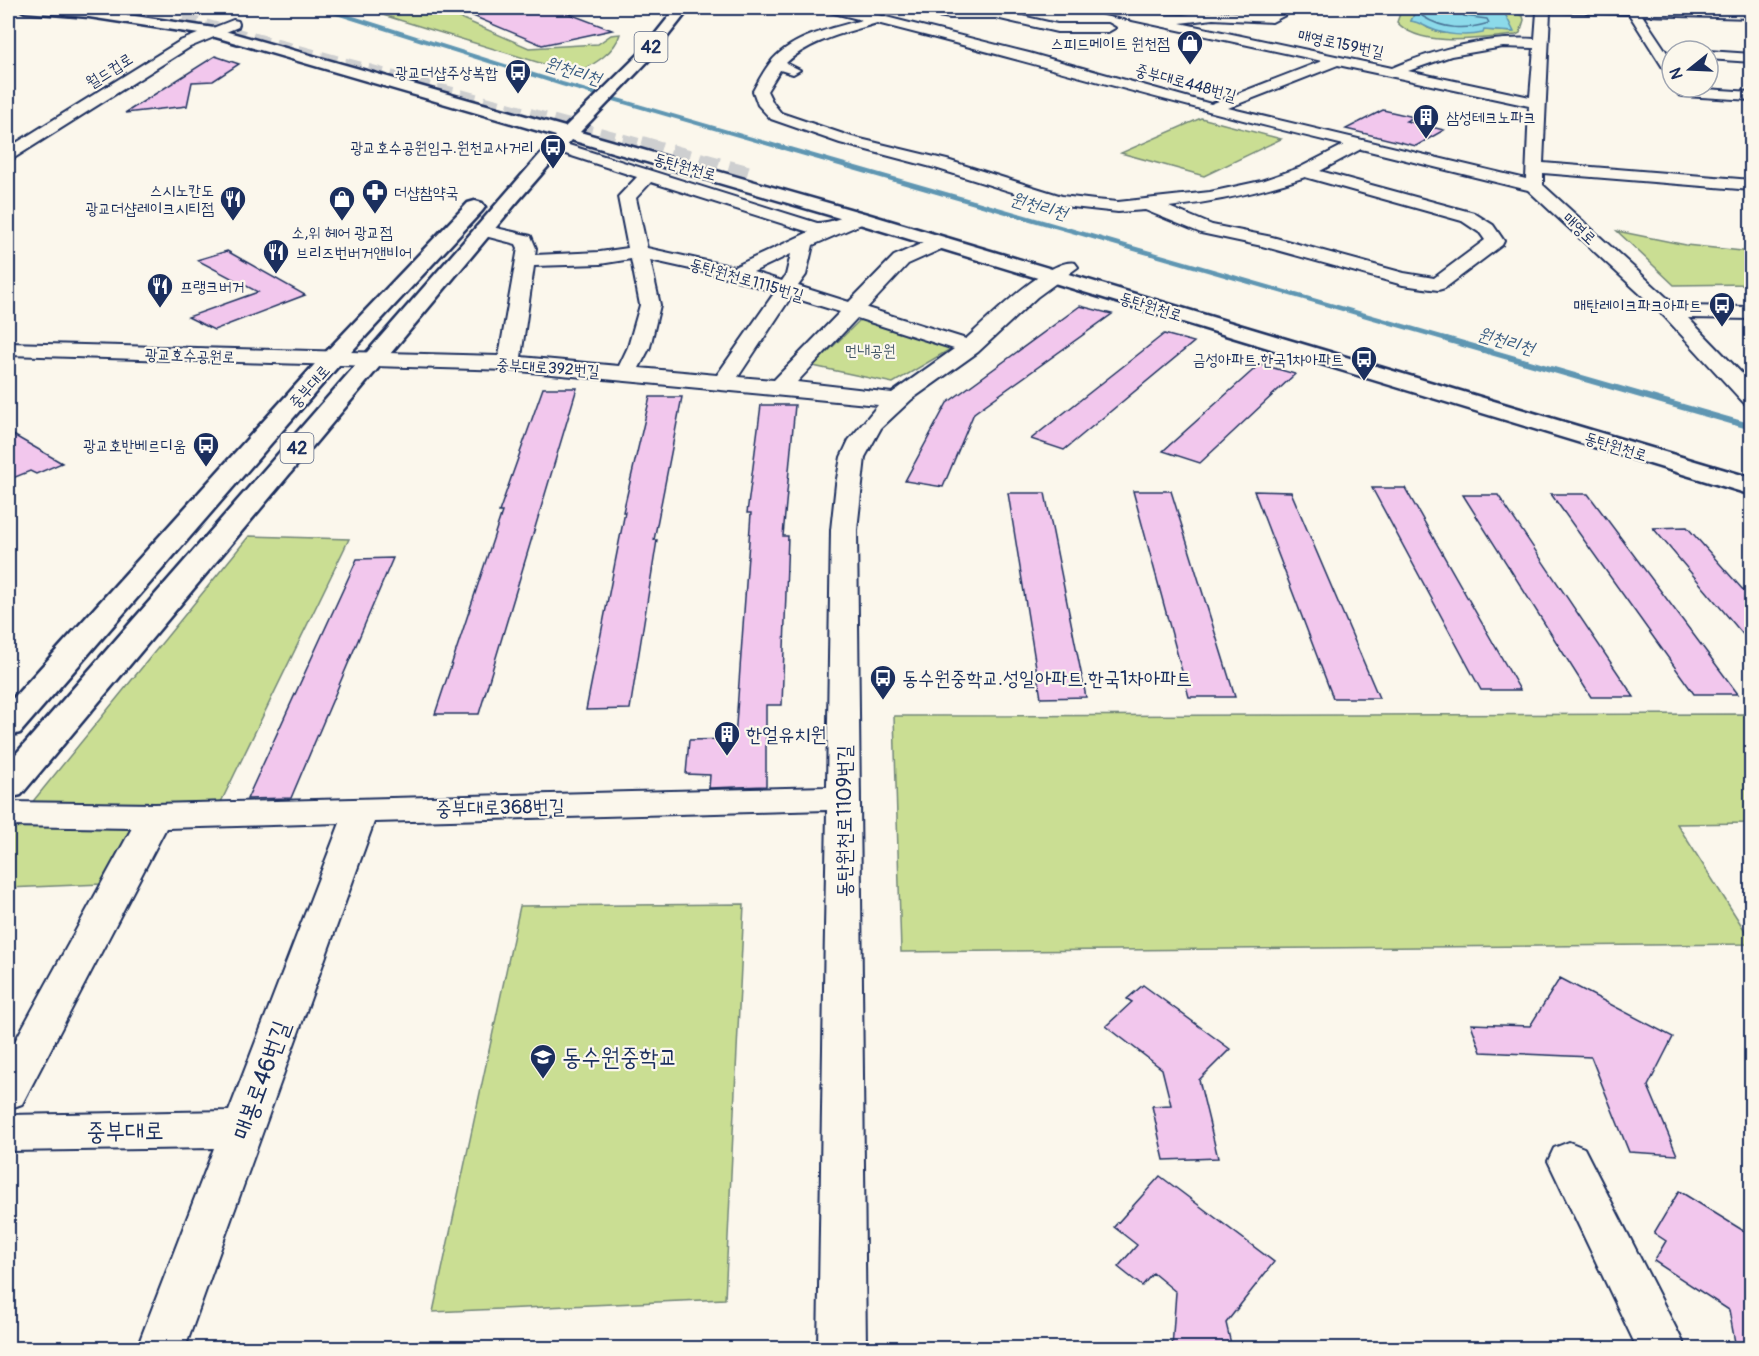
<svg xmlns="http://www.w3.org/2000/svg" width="1759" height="1356" font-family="Pangolin,'Poor Story',sans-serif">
	<rect width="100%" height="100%" fill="#fbf7ec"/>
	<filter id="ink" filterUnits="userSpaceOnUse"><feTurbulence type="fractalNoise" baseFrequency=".0167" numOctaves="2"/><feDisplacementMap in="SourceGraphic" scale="12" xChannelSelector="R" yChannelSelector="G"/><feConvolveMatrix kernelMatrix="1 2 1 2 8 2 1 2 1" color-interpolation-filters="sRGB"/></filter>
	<g filter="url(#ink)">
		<!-- green -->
		<path fill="#cade93" stroke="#728678" stroke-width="1.5" d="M360 8H448L456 16 529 48 598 44 611 35 620 34C615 53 592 65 576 74Z
			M1402 8H1417L1411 21 1419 22 1428 28 1442 33 1476 34 1483 30 1513 32 1505 14 1437 8 1518 14 1523 16 1524 20 1520 33 1516 35C1484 38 1419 49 1397 22Z
			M1201 118 1281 139 1204 176 1121 153Z
			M1617 231 1686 245 1751 252V284L1674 285Z
			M861 319 954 347 893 383 813 366Z
			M249 536 349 539 221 802 144 806 102 884 8 888V832Z
			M1751 714V823L1677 824 1751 940V944L901 952 894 716Z
			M744 904 725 1299 433 1312 520 906Z"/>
		<!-- water -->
		<path fill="#8cdaea" stroke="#5f96b2" stroke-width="1.5" d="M1417 8 1505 14 1514 32 1484 30 1483 33C1466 37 1445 35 1429 28 1422 25 1419 22 1411 21Z"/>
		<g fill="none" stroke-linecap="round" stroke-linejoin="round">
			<!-- shore -->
			<path stroke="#487396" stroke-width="1.5" d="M1422 8V16C1444 30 1465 30 1489 23L1487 19 1464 16 1460 8"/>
			<!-- stream-far2 -->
			<path stroke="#5f96b2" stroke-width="4" d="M321 8 562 84 783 148"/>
			<!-- stream-far1 -->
			<path stroke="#5f96b2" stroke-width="4.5" d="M778 146 1451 340"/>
			<!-- stream -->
			<path stroke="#5f96b2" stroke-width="6" d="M1446 339 1752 427"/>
		</g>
		<!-- building -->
		<path fill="#f2c7ed" stroke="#1b2f5e" stroke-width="1.5" d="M454 8H554L612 30 542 45Z
			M215 56 239 64 213 81 192 82 187 106 125 113Z
			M1383 110 1414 117 1406 121 1444 130 1416 146 1346 129Z
			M227 251 305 295 214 330 188 317 258 292 197 260Z
			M1080 306 1112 314 974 413 943 487 905 481 947 403Z
			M1164 334 1194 342 1064 450 1031 439Z
			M1260 364 1295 374 1200 463 1163 451Z
			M543 388H577L479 714H435L502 512H499Z
			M650 397H682L654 540H657L630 709 586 710 625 512H623Z
			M761 405H795L783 536H788L782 705H766V786L709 788 710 775 686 774 689 740 735 739 751 513H747Z
			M8 432 62 463 36 474 30 471 8 480Z
			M1372 488H1405L1520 690H1481Z
			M1133 491H1171L1235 697H1189Z
			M1254 491 1291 492 1379 698H1333Z
			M1008 493H1045L1086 697 1041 698Z
			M1551 494H1588L1738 694H1694Z
			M1463 495H1498L1634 697H1591Z
			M1687 527 1752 600V645L1653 528Z
			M393 558 291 798 247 799 357 559Z
			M1560 978 1673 1037 1648 1086 1677 1155 1629 1152 1591 1057 1481 1052 1471 1024 1530 1026Z
			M1143 985 1230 1049 1199 1080 1218 1158 1164 1160 1152 1106 1171 1105 1162 1069 1106 1026 1132 1002 1127 999Z
			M1160 1176 1274 1262 1226 1323 1232 1348H1172L1176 1292 1153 1273 1142 1286 1118 1267 1137 1245 1114 1227Z
			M1679 1191 1752 1236V1348H1736L1729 1310 1654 1261 1666 1241 1654 1233Z"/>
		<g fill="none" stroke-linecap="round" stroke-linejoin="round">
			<!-- major-tunnel-far1 -->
			<path stroke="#cecfd0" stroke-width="16" stroke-dasharray="16 8" stroke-linecap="butt" d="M182 21 646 148"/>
			<!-- major-tunnel -->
			<path stroke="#cecfd0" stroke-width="20" stroke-dasharray="20 10" stroke-linecap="butt" d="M641 146 750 176"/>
			<!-- minor casing -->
			<g stroke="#1b2f5e" stroke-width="4">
				<path id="minor" d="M824 8H843L878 15 1029 53 1211 104 1322 61 1095 12 1089 8H1109L1139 14 1183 15 1213 11 1270 14 1281 8H1295L1293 11 1272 22 1213 19 1180 23 1392 68C1438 49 1485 36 1535 39L1537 12 1526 11 1524 8 1752 10V18L1642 15 1672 60V75L1667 74 1629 14 1550 12 1543 163 1752 180V190L1543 173V185L1676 306 1752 307V319L1688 318 1752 384V405L1744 403 1664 316 1528 190 1361 149 1320 171 1474 213 1493 225 1504 241 1502 245 1445 288 1438 290 1403 285 1262 246 1201 233 1145 210 1118 212 1054 205 935 168 840 143 771 119 758 105 753 91C758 82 763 72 770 63 790 37 832 28 862 20L826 11ZM877 23C1033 62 1187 108 1344 145L1299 168 1261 181 1210 192 1118 202 1095 200 1062 196 947 160 852 137 781 113 773 103 767 91 780 70 793 74 800 70 786 63C811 40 845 33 877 23ZM1503 47 1534 48 1530 97 1408 71 1451 56ZM1338 65 1529 106 1526 179 1228 108ZM1305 177 1462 221 1480 233 1485 240 1434 278 1404 273 1272 237 1212 225 1169 207C1216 202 1261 192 1305 177Z
					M907 8 996 10 1057 24H1108L1115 28 1108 32H1057L996 18H950L913 12Z
					M233 20 238 21 239 24 238 27 190 47 14 158 8 160V148L180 41Z
					M1708 51 1752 54V62L1708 59Z
					M1674 87 1752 92V100L1684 96 1679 95Z
					M556 141 817 223C834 224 851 210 866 214L869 218 866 222 813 245 806 275 798 286 849 302 894 256 934 238H948L950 242 948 246 908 264 867 308 966 339C986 321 1050 257 1075 263L1078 267 1037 297 978 352 912 399 881 428 865 457 857 530 866 1348H818L827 810 374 822 185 1348H137L214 1148 8 1151V1115L229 1111 340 823 166 828 22 1104 8 1109V1054L132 828 8 826V802L155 804 827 787 831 530 836 484 841 457 849 440 878 405 509 370 8 355V343L499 356 518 248 516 244 477 234 474 230 477 226 483 225 531 236 536 248 535 255 600 252 628 248 618 197 637 177 550 149 548 146 550 143ZM651 182 809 232 734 267 647 248 636 198ZM791 254 786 275 782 281 753 272ZM631 259 640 305 628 347 619 366 521 357 534 266 600 264ZM650 260 731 278 775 292 717 375 639 368 650 347 660 305ZM791 297 840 312 774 380 738 377ZM857 318 954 349 892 393 797 382Z
					M1569 1142 1584 1148 1686 1348H1637L1548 1161 1554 1148Z"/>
			</g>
			<!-- major casing -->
			<g stroke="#1b2f5e" stroke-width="5">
				<path id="major" d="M18 8 89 9 214 28 565 127 640 53 676 8H690L650 59 580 132 867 214 1752 478V495L853 222 571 140 518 201 21 795 8 798V763L556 136 212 36 89 17 25 12Z
					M475 201 482 203 485 207 482 211 340 364 20 733 8 736V704L324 354 468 203Z"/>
			</g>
			<!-- minor -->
			<use href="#minor" fill="#fbf7ec" fill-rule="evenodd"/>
			<!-- major -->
			<use href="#major" fill="#fbf7ec" fill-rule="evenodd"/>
		</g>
	</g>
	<!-- icons -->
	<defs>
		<g id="shop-pin" transform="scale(1.35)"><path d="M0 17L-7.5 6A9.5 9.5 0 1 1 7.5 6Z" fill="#1b2f5e" stroke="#fbf7ec"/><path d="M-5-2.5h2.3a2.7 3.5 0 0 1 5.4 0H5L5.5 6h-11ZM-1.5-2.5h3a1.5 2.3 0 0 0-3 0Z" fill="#fff"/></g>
		<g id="bus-pin" transform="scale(1.35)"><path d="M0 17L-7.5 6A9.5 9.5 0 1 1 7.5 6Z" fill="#1b2f5e" stroke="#fbf7ec"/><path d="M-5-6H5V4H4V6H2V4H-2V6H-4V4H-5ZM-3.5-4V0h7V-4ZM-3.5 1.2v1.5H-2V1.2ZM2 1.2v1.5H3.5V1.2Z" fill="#fff"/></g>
		<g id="building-pin" transform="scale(1.35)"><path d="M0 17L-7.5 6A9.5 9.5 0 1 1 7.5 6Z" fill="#1b2f5e" stroke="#fbf7ec"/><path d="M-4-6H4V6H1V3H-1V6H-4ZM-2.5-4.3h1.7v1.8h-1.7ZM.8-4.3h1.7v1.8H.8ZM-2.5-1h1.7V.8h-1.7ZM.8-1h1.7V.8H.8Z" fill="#fff"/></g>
		<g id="pharmacy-pin" transform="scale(1.35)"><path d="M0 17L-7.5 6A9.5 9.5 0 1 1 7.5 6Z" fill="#1b2f5e" stroke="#fbf7ec"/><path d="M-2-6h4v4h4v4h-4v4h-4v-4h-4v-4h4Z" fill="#fff"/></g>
		<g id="restaurant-pin" transform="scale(1.35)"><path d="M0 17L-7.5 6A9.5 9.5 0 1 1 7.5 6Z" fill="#1b2f5e" stroke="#fbf7ec"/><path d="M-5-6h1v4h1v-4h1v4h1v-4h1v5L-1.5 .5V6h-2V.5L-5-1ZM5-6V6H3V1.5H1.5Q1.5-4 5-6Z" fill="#fff"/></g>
		<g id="school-pin" transform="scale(1.35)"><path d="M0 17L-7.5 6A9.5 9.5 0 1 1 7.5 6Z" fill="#1b2f5e" stroke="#fbf7ec"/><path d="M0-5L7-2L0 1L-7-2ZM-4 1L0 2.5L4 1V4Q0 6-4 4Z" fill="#fff"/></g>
	</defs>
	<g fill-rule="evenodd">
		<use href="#shop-pin" x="1190" y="43"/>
		<use href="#bus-pin" x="518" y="72"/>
		<use href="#building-pin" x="1426" y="117"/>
		<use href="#bus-pin" x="553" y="147"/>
		<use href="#pharmacy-pin" x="375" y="192"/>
		<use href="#restaurant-pin" x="233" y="199"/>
		<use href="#shop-pin" x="342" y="199"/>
		<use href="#restaurant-pin" x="276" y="252"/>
		<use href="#restaurant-pin" x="160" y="286"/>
		<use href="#bus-pin" x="1722" y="305"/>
		<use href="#bus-pin" x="1364" y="359"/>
		<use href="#bus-pin" x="206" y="445"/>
		<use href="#bus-pin" x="883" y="678"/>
		<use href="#building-pin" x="727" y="734"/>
		<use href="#school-pin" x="543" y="1057"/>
	</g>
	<g text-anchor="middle" stroke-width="4.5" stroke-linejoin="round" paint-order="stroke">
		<!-- far-poi labels -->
		<g font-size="16" fill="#1b2f5e" stroke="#fbf7ec" text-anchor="end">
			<text x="1170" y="49">스피드메이트 원천점</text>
			<text x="498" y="78">광교더샵주상복합</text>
			<text x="1446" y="123" text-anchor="start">삼성테크노파크</text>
			<text x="534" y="153">광교호수공원입구.원천교사거리</text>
			<text x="214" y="196">스시노칸도<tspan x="214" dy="18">광교더샵레이크시티점</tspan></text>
			<text x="394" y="198" text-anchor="start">더샵참약국</text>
			<text x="342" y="238" text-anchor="middle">소,위 헤어 광교점</text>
			<text x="296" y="258" text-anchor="start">브리즈번버거앤비어</text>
			<text x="180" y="292" text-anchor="start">프랭크버거</text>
			<text x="1702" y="311">매탄레이크파크아파트</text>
			<text x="1344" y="365">금성아파트.한국1차아파트</text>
			<text x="186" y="451">광교호반베르디움</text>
		</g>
		<!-- far-street labels -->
		<g font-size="16" fill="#1b2f5e" stroke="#fbf7ec">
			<text transform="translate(1341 43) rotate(12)" y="6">매영로159번길</text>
			<text transform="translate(109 70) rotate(-32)" y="6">월드컵로</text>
			<text transform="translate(1186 82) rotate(15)" y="6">중부대로448번길</text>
			<text transform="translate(685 166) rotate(16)" y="6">동탄원천로</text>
			<text transform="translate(1580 228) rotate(43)" y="6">매영로</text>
			<text transform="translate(747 279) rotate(16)" y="6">동탄원천로1115번길</text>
			<text transform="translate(1151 306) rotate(17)" y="6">동탄원천로</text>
			<text transform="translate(190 355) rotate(2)" y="6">광교호수공원로</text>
			<text transform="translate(548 367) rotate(4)" y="6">중부대로392번길</text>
			<text transform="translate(309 386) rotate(-48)" y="6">중부대로</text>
			<text transform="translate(1616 446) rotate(17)" y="6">동탄원천로</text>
		</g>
		<!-- far-park labels -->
		<g font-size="16" fill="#475b6b" stroke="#fbf7ec">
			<text x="870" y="356">먼내공원</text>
		</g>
		<!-- shield labels -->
		<g fill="#fbf7ec" stroke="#5e6b89" stroke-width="1.5">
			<rect x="634.5" y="32" width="33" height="30" rx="4.5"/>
			<rect x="280.5" y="433" width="33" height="30" rx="4.5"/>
		</g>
		<g font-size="18" font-weight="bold" fill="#1b2f5e">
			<text x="651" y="53">42</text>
			<text x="297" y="454">42</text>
		</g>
		<!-- far-water labels -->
		<g font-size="18" font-style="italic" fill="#375a81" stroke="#fbf7ec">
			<text transform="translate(573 71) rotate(17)" y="6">원천리천</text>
			<text transform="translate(1039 206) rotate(16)" y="6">원천리천</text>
			<text transform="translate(1506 341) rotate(16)" y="6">원천리천</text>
		</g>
		<!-- poi labels -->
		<g font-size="20" fill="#1b2f5e" stroke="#fbf7ec" text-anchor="start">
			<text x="902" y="685">동수원중학교.성일아파트.한국1차아파트</text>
			<text x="746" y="741">한얼유치원</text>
		</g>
		<!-- street labels -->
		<g font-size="20" fill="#1b2f5e" stroke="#fbf7ec">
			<text transform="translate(500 807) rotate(-1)" y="7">중부대로368번길</text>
			<text transform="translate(844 821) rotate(-90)" y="7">동탄원천로1109번길</text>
		</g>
		<!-- near-poi labels -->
		<g font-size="24" fill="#1b2f5e" stroke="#fbf7ec" text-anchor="start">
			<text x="562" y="1065">동수원중학교</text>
		</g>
		<!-- near-street labels -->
		<g font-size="24" fill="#1b2f5e" stroke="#fbf7ec">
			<text transform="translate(261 1080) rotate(-70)" y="8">매봉로46번길</text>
			<text transform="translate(125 1131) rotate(-1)" y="8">중부대로</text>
		</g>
	</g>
	<!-- margin -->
	<rect width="1759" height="1356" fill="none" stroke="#fbf7ec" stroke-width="30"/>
	<rect x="15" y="15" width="1729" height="1326" fill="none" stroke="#1b2f5e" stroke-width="2" filter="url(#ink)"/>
	<!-- north arrow -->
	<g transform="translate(1690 69) rotate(252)"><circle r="28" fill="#fbf7ec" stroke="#a1a7b3" stroke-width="1.5"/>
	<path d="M0-4.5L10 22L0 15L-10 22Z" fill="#1b2f5e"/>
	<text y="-9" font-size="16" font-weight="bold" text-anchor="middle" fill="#1b2f5e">N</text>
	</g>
</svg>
